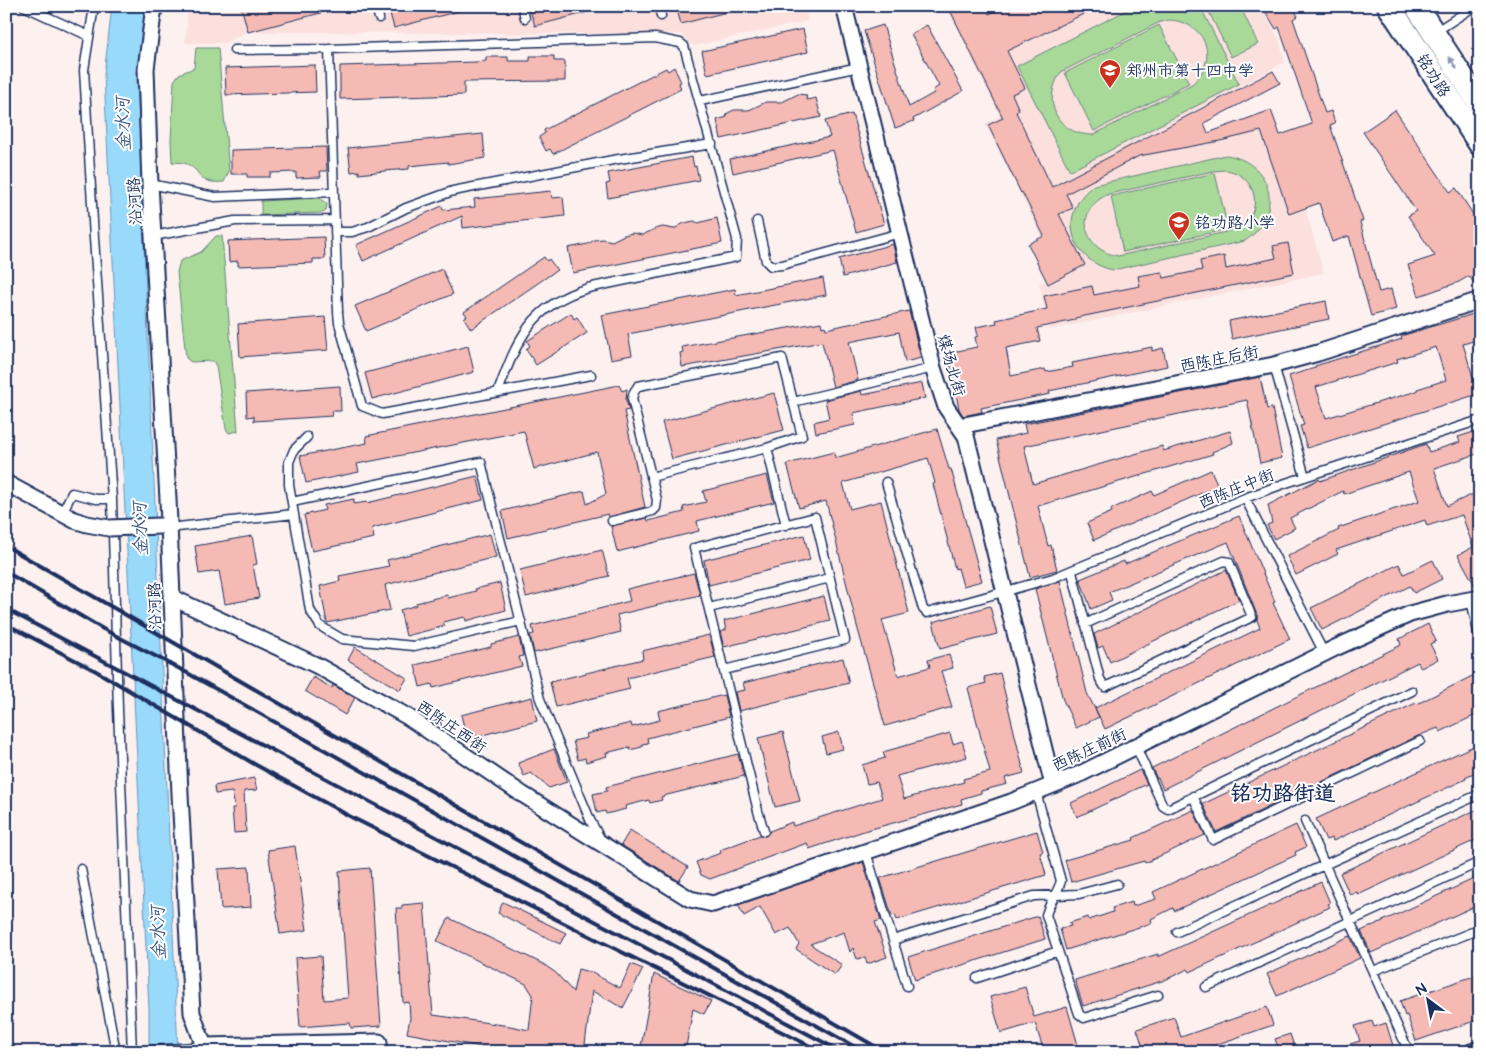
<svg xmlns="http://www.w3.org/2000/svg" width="1486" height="1058" font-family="'Architects Daughter','LXGW WenKai TC',sans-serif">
	<rect width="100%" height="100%" fill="#fdf1f0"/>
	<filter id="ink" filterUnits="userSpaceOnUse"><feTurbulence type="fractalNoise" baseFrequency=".02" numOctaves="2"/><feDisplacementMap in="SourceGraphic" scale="10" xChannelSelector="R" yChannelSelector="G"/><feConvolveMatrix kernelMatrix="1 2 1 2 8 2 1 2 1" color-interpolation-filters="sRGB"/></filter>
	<g filter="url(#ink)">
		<!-- built -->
		<path fill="#fbe0de" d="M188 6H804L808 21 694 46 680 34 246 32 225 43H185Z
			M946 6H1260L1279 39 1285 62 1132 144 1139 157 1153 149 1208 134 1256 116 1305 208 1324 273 1049 330 1039 283 1062 277 985 124 1000 116Z"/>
		<!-- green -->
		<path fill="#a9d999" stroke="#62847c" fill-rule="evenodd" d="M1135 6H1200L1239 84 1070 171 1017 66ZM1169 20C1206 22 1220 59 1192 84L1093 135C1057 135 1041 101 1061 72L1160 22Z
			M1206 6H1240L1258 44 1231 57Z
			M1159 25 1189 83 1094 131 1065 73Z
			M196 48H218L229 171 224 182C195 185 203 169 184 163 181 162 176 163 172 162L171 141 174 81 179 74 194 68Z
			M1226 155C1273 162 1285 214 1245 241L1113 270C1069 261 1057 212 1094 185ZM1226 170C1250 173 1264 201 1247 221 1241 227 1233 229 1226 232L1118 256C1082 250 1073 209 1109 194L1213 171Z
			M1215 173 1228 229 1123 252 1111 196Z
			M319 198 327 204 326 211 322 213 261 215V201Z
			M216 236H222L238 431 229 433 226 429 216 366 213 361 191 362 186 358 177 272 180 261 201 252Z"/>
		<!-- water -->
		<path fill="#99dafb" stroke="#6796bc" d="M112 6H145L137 77 178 1052H149V1009L104 75Z"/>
		<!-- building -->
		<path fill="#f6bab4" stroke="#1b2f5e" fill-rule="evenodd" d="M241 6H332V10L248 32Z
			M388 6H462L463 10 394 28Z
			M529 6H596V10L535 26Z
			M676 6H734V10L681 24Z
			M948 6H985L989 14 1005 6H1100L1007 51 1025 88 1012 94 1019 110 1016 112 1052 187 1273 71 1280 83 1204 123 1208 133 1271 110 1280 135 1312 124 1279 27 1276 29 1262 6H1292L1298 16 1293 19 1325 113 1331 111 1335 123 1330 125 1363 221 1360 222 1379 292 1391 289 1396 309 1371 316 1349 236 1332 242 1319 203 1289 214 1261 131 1220 141 1139 156 1066 194 1073 208 1059 214 1085 265 1048 284 1028 244 1044 236 1022 192 1021 193 988 125 1003 118Z
			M883 25 909 107 934 93 933 90 939 86 911 34 927 25 963 91 913 119 914 121 895 128 864 31Z
			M803 29 808 52 707 74 702 51Z
			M530 56H554V61H565V81L464 82V95L340 99V66L476 62 486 61V57H508V61H530Z
			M315 65 316 92 226 95 225 68Z
			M674 67 681 82 679 83 681 89 553 154 550 149 546 151 539 137 545 133 544 130 666 68 668 71Z
			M798 94 806 95 807 100 816 98 821 117 721 139 717 120 727 117 726 114 734 110H749L766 102H782Z
			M1395 110 1450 192 1456 188 1480 225V291L1469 276 1459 282 1419 296 1408 265 1435 256 1408 216 1416 211 1363 132Z
			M852 114 884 224 856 232 833 150 733 173 730 159 830 137 825 121Z
			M483 134 485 158 448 164V162L409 166V169L384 171 359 174V171L351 172 348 148Z
			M326 147 327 171H320L321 177 296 178V172L270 173V177H247V174H231V150Z
			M692 157 694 167 696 166 699 180 608 198 606 184 610 183 608 173Z
			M551 191 552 198 563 197 565 216 463 228 462 216 363 261 356 245 442 206 443 210 475 207 474 199Z
			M717 218 722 243 573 273 568 248 588 244 594 240 603 239 612 241 624 235 633 233 642 235 655 229 663 227 674 229 684 223 694 221 698 223Z
			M324 237 325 259H313V263L238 266V261L229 262 228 241Z
			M1288 243 1294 273 1075 318V320L1037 328 1040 341 1006 348 1011 376 1045 369 1046 372 1073 367 1072 363 1152 347V351L1163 348 1167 366 1049 391 1050 394 981 408 982 412 963 416 959 409 948 353 977 347 975 337 978 336 976 327 997 323 996 320 1047 309 1044 296 1092 286 1094 295 1140 286 1138 276 1162 272 1164 278 1202 270 1200 261 1224 256 1226 269 1276 258 1273 246Z
			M893 244 897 262 843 277 839 259Z
			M544 257 547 261 549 259 557 270 471 329 464 318 467 316 464 312Z
			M442 269 453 294 366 331 355 306Z
			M823 278 826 295 628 334 632 355 611 359 602 315 735 289 736 295Z
			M1326 301 1329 319 1232 339 1229 321Z
			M909 311 921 358 905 362 899 332 849 342 858 380 833 387 822 342 682 367 680 353 683 352 682 347 821 322 822 327 825 326 826 329Z
			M1480 312V339L1463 344 1478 394 1307 448 1300 426 1304 425 1289 376 1315 368V366L1402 339 1401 336ZM1436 347 1446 380 1417 389V391L1326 418 1316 387 1398 362 1397 359Z
			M571 313 574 319 577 317 587 333 536 365 526 349 530 346 527 341Z
			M325 317 328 350 240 357 238 324Z
			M468 346 474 372 372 399 365 373Z
			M1260 377 1267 409 1272 408 1282 458 1260 463 1247 400 1024 446 1033 484 1162 446 1163 451 1230 431 1233 443 1212 452 1213 454 1038 506 1048 546 1051 545 1057 570 1030 577 996 440 1026 433 1024 424Z
			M922 383 925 398 853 413 855 425 816 433 814 422 829 418 825 400 861 391 862 395Z
			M619 385 622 391 627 389 626 400 629 410 624 411 645 507 609 517 608 514 508 538 502 511 584 491 587 504 606 494 597 452 534 469 524 431 357 464 359 472 306 483 300 456 367 443 366 436Z
			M340 386 341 411H331L332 416 254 421V416L247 417 246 393Z
			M774 393 784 430 672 459 662 422Z
			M937 429 949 469H951L982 581 963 586 958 568 955 569 933 484 935 483 928 458 843 483 850 509 881 501 909 613 882 620 898 676 930 667 928 660 949 654 953 668 941 671 952 707 885 726 857 626 826 501 799 508 787 464 834 452 835 458Z
			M1480 430V453L1434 468 1447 506 1480 491V589H1477L1458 555 1473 547 1462 515 1427 526 1425 520 1336 550 1338 554 1296 575 1287 556 1339 530 1338 528 1419 501 1409 472 1344 494 1343 491 1290 518 1295 528 1274 539 1267 525 1272 523 1268 505 1319 479 1320 481 1426 444 1429 452 1460 442 1458 437Z
			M1211 470 1218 486 1094 540 1087 523 1112 512 1111 509 1139 497 1152 491 1154 495Z
			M767 475 774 502 697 521 699 531 617 552 611 526 647 518 648 521 684 512 683 507 706 502 703 491Z
			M477 476 483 500 372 528 374 538 312 551 304 515 325 510 324 505 354 499V504L367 502V503Z
			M1239 516 1275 602 1273 603 1290 639 1105 729 1095 708 1260 628 1257 620V615L1228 542 1109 592 1112 600 1091 609 1080 579 1124 561 1125 564Z
			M490 534 496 557 385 585 390 610 327 623 320 586 340 581 339 576 389 566 387 560Z
			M804 535 810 560 709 585 704 560Z
			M252 536 257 564 253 565 259 598 225 604 219 571 199 574 195 546Z
			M602 550 609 576 526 597 520 570Z
			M1433 560 1442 579 1414 593 1410 586 1322 630 1311 608 1399 564 1404 574Z
			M1226 570 1239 600 1110 662 1103 646 1098 648 1094 634Z
			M694 573 700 595 617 615 621 632 534 653 530 635 534 634 532 626 630 601 627 589Z
			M1060 581 1087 693 1099 717 1076 728 1063 700 1035 589Z
			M500 583 506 610 466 621 465 617 443 622 445 626 406 636 400 610 417 605 416 603 447 595 448 598 476 591 475 589Z
			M824 596 830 621 724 647 720 632 726 630 724 621Z
			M990 606 997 634 940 649 933 622Z
			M1428 624 1436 641 1430 644 1438 659 1421 668 1418 662 1163 789 1158 778 1157 779 1152 768 1401 645 1399 639Z
			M709 635 715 657 627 678 630 689 556 707 550 682 643 659 642 651Z
			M519 637 523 656 519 657 522 666 433 688 432 684 420 687 415 665 491 647V644Z
			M355 647 407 678 400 690 348 660Z
			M843 658 849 683 739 711 735 692 745 690 743 683Z
			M1480 672V713L1440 732 1438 728 1418 736 1216 832 1203 804 1416 703 1417 704Z
			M1000 673 1024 773 1005 778 1007 784 981 791V793L961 799 962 804 864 831 809 849 807 843 710 879 701 875 696 862 721 853 720 850 760 835 766 836 770 831 792 822 793 826 882 798 877 782 867 784 862 765 885 758 883 752 950 733 953 744 962 741 967 757 897 776 904 799 964 782 963 779 990 772 968 688 986 683 984 677Z
			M313 677 332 688 333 685 355 698 345 715 305 691Z
			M724 695 729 717 647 738 648 743 642 744V747L630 750V747L606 753 607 756 586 762 585 758 578 760 573 741 587 738 586 734 631 723 632 727 660 720 658 711Z
			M532 697 537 721 467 739 461 715Z
			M783 732 800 801 775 807 758 738Z
			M839 732 843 749 826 753 822 737Z
			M1480 743V770L1465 777 1466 779 1333 841 1332 838 1326 840 1316 819Z
			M554 749 567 782 549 788 531 773 524 776 518 763Z
			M738 754 744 776 667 795 661 797 662 800 650 803 649 800 625 806 626 809 606 814 605 811 597 813 593 794 607 791 606 787Z
			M1140 770 1147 784 1077 817 1071 803Z
			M254 778 257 790 244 791 246 832 234 833 232 808H235L232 792 215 794 214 786Z
			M1480 808V838L1358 895 1357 892 1350 895 1340 873Z
			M1193 810 1205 835 1145 863 1144 861 1071 882 1065 860 1134 840 1133 838Z
			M1296 825 1306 847 1295 852 1296 855 1174 911 1173 908 1151 919 1152 923 1066 950 1060 929 1071 926 1069 923 1088 917 1089 920 1113 912 1112 908 1132 902 1133 906 1156 899 1153 892Z
			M630 830 688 867 679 881 621 845Z
			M1037 831 1043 852 1040 853 1046 875 897 920 895 915 892 916 880 878Z
			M295 846 307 930 280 934 268 850Z
			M863 862 881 920 875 922 887 957 867 964 865 957 857 959 853 948 850 952 844 932 810 944 842 965 835 975 796 949 799 944 790 928 776 935 760 907 744 916 738 905Z
			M249 867 251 907 221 909 218 869Z
			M370 868 381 1026 351 1028 350 1023 300 1027 295 958 321 956 324 1000 348 998 339 871Z
			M1480 876V904L1371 953 1361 931Z
			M1321 882 1330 903 1328 904 1330 907 1190 972 1188 969 1165 980 1083 1006 1075 980 1158 954V957Z
			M503 902 566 933 560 944 498 913Z
			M424 903 433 1015 510 1026 529 1030 533 995 526 984 437 941 449 918 543 964 556 973 573 992 578 969 597 974 596 975 620 988 631 964 643 969 623 1008 592 991 584 1052H508L407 1033 410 1018 409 1002 403 1003 402 986H401L396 908H402V905Z
			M1038 916 1045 939 915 980 908 957Z
			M1350 936 1360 958 1277 996 1267 974Z
			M654 974 711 1001 704 1014 693 1009 685 1052H640Z
			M1480 974V1019L1416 1041 1407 1015 1405 1016 1400 1001Z
			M1025 987 1034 1017 1067 1007 1078 1045 1054 1052H1044L1035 1023 1001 1033 990 997Z
			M1267 1007 1273 1025 1195 1052H1149L1147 1046 1143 1047 1137 1029 1174 1017 1181 1037Z
			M1372 1021 1374 1027 1386 1023 1395 1052H1334V1049L1360 1041 1355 1026Z
			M1290 1034 1296 1052H1280L1275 1039Z"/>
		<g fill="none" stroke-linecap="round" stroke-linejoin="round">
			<!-- lane casing -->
			<g stroke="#1b2f5e" stroke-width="11">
				<path id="lane" d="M24 6 89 36
					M376 6 379 18
					M522 6 525 18
					M659 6 661 16
					M1435 32 1475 6
					M329 49 338 312 339 323 362 406 382 414 591 375
					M234 50 329 49 655 38 680 43 684 46 737 239 736 257 588 288C531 305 517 340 498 392
					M700 101 859 67
					M150 184 215 197 334 192
					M757 221 766 261 771 266 782 265 900 233
					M335 232H352L368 227 406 208 453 191 613 160 712 144
					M153 236 235 221 335 220
					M1274 365 1305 477
					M793 402 933 368
					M307 437 294 450 289 462V485L310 610 320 626 342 639 414 646 521 621
					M651 477 767 448 786 525
					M886 482 923 609 927 613 1053 578 1245 498 1286 483 1480 420
					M1245 498 1324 653
					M112 499 118 709 132 1052
					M292 502 481 462 540 699 591 822 601 840
					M62 513 72 493 96 499H112L94 238 84 70 94 6
					M612 521 653 511 656 508 657 500 632 399 634 392 638 386 782 358 802 436 767 448
					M169 528 294 514
					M1072 572 1100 679 1105 687 1252 617 1229 562 1224 561 1085 624
					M1471 600 1480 641
					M709 608 830 578
					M724 670 845 640 815 517 694 548 758 811 764 831
					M1136 747 1163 806 1168 809 1412 691
					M1036 792 1061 881C1057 894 1049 903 1046 915L1079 1014 1084 1018 1158 995
					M1193 796 1213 840 1420 741
					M1305 821 1409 1052
					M866 852 907 986
					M81 869 116 1052
					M1177 932 1480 794
					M893 940 1034 896 1079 894 1117 884
					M1373 971 1480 929
					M977 978 1058 951
					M1206 987 1480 862
					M132 1052 205 1046"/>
			</g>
			<!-- street casing -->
			<g stroke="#1b2f5e" stroke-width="19">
				<path id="street" d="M154 6 146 69 150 184 168 499 180 794 192 1013 206 1052
					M844 6 933 368 946 407 966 436 1053 785
					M959 426 1274 365 1318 353 1480 300
					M6 483 74 520 87 524 109 528
					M171 597 318 666 408 717 522 794 690 899 713 904 1011 802 1080 774 1335 648 1410 614 1447 604 1480 598
					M205 1046 379 1042V1052
					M1471 1052 1480 1049"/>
			</g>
			<!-- secondary casing -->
			<g stroke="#1b2f5e" stroke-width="26">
				<path id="secondary" d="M1389 6 1480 144
					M1416 6 1480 104"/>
			</g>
			<!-- lane -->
			<use href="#lane" stroke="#fff" stroke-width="8"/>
			<!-- street -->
			<use href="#street" stroke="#fff" stroke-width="15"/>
			<!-- secondary -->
			<use href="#secondary" stroke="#fff" stroke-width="22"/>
			<!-- rail -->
			<path stroke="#1b2f5e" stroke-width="4" d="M6 546 885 1052
				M6 572 103 629 182 670 864 1052
				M6 609 842 1052
				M6 624 96 671 256 765 353 818 822 1052"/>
			<!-- street-bridge casing -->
			<g stroke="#1b2f5e" stroke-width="19" stroke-linecap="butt">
				<path id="street-bridge" d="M109 528 160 526"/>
			</g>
			<!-- street-bridge -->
			<use href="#street-bridge" stroke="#fff" stroke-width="15"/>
		</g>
		<!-- one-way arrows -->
		<defs><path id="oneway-solid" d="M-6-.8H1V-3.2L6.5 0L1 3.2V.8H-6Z" transform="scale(1.25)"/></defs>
		<use fill="#8d97ae" href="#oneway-solid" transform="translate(1453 63) rotate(-123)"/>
	</g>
	<!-- icons -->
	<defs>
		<g id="school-pin" transform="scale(1.125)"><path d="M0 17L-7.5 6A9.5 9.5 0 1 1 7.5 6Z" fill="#c8321e" stroke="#fff"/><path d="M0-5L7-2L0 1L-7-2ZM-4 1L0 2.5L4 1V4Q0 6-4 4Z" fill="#fff"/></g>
	</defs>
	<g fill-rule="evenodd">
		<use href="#school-pin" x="1110" y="70"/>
		<use href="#school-pin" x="1179" y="222"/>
	</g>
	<g text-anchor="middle" stroke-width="4" stroke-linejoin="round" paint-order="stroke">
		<!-- poi labels -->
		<g font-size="16" fill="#1b2f5e" stroke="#fff" text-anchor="start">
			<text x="1126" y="76">郑州市第十四中学</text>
			<text x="1195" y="228">铭功路小学</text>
		</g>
		<!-- street labels -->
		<g font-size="16" fill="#1b2f5e" stroke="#fff">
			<text transform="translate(1434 75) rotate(57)" y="6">铭功路</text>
			<text transform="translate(134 201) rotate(-93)" y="6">沿河路</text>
			<text transform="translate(1219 358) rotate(-11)" y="6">西陈庄后街</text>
			<text transform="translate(952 365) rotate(74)" y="6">煤场北街</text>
			<text transform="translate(1236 488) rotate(-22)" y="6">西陈庄中街</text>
			<text transform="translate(154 606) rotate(-92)" y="6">沿河路</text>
			<text transform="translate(452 726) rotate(34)" y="6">西陈庄西街</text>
			<text transform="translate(1089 749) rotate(-25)" y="6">西陈庄前街</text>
		</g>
		<!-- water labels -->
		<g font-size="18" font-style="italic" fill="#3a5a85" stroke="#fff">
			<text transform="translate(123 124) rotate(-92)" y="6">金水河</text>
			<text transform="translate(140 529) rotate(-92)" y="6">金水河</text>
			<text transform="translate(158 933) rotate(-92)" y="6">金水河</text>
		</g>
		<!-- district labels -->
		<g font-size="21" font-weight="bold" fill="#1b2f5e" stroke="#fff">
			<text x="1283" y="800">铭功路街道</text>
		</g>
	</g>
	<!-- margin -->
	<rect width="1486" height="1058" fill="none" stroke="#fff" stroke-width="25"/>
	<rect x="12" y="12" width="1461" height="1033" fill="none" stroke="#1b2f5e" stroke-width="2" filter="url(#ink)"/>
	<!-- north arrow -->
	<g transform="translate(1428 1000) rotate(328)" stroke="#ffffff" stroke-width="4" paint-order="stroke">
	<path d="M0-4L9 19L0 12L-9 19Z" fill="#1b2f5e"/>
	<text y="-8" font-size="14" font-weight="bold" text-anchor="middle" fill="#1b2f5e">N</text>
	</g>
</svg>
